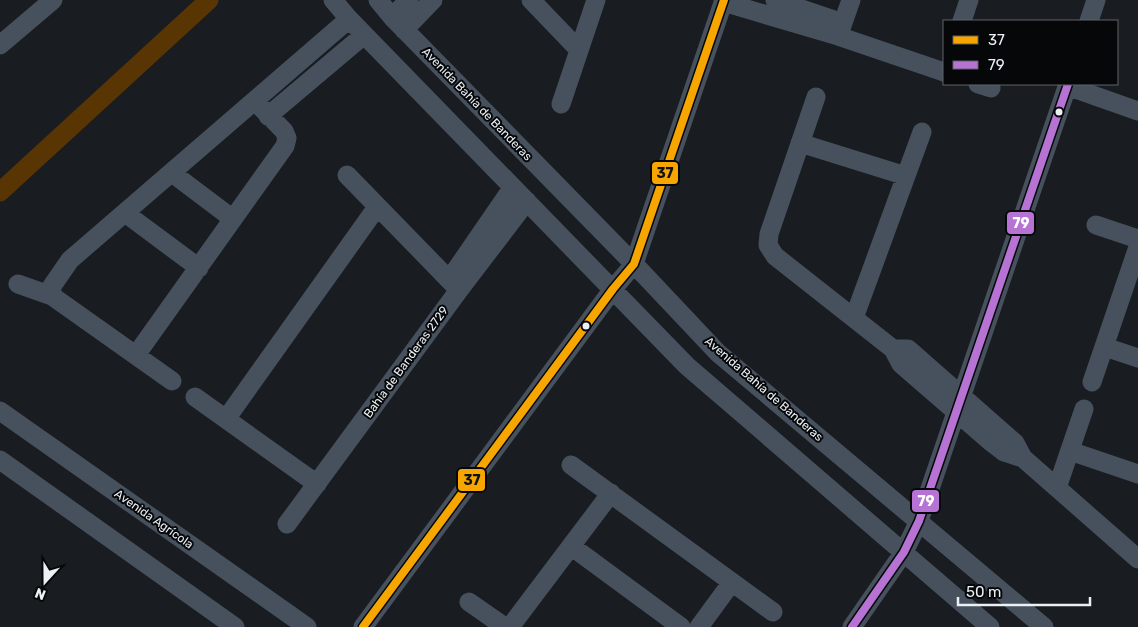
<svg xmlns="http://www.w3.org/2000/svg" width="1138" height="627" font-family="Rubik,sans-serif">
	<rect width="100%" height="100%" fill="#191c20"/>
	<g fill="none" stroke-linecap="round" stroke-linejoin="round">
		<!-- canal -->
		<path stroke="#593503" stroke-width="19" d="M0 192 209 0"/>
		<!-- minor -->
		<path stroke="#47515d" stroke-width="19" d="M333 0 349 19 687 366 990 627
			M378 0 392 17 634 264 718 353 1044 627
			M531 0 579 50
			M775 0 843 23
			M723 2 838 36 944 72
			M392 17 409 0
			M962 21 969 0
			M1089 21 1096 0
			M404 30 433 0
			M839 34 851 0
			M0 45 53 0
			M978 84 991 88
			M1067 86 1138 111
			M816 97 769 234 768 245 775 256 893 349 901 364 991 442 1004 452 1023 458
			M561 104 596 0
			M268 116 364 35
			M800 143 906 176
			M172 173 233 219
			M347 175 459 290
			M125 213 199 268
			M1096 225 1138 239
			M449 280 513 187
			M18 284 52 296
			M854 318 922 132
			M1105 347 1138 358
			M893 349H908L1015 443 1023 458 1138 559
			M136 355 285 146 287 138 284 131 255 101
			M172 381 52 296V286L70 260 349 19
			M1092 382 1138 247
			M195 397 317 484
			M0 411 307 627
			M226 419 377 207
			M1070 451 1138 474
			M0 460 235 627
			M571 465 773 612
			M1057 488 1084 409
			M287 524 459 290 527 201
			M571 546 681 627
			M469 602 505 627
			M363 627 613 289 634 264 724 0
			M510 627 611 493
			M699 627 732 582
			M852 627 904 552 919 521 1068 84"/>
		<!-- bus-1 casing -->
		<g stroke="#050709" stroke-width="11">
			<path id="bus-1" d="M363 627 613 289 634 264 724 0"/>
		</g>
		<!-- bus-2 casing -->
		<g stroke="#050709" stroke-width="11">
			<path id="bus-2" d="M852 627 904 552 919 521 1068 84"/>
		</g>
		<!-- bus-1 -->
		<use href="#bus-1" stroke="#f7a600" stroke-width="8"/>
		<!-- bus-2 -->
		<use href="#bus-2" stroke="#b673d3" stroke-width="8"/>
	</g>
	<!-- markers -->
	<g fill="#ebf0f5" stroke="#050709" stroke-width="2">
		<circle cx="1059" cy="112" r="4.5"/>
		<circle cx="586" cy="326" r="4.5"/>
	</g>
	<g text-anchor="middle" stroke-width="4" stroke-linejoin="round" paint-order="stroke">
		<!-- street labels -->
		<g font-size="12" fill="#ebf0f5" stroke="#050709">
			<text transform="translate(477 104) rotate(46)" y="4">Avenida Bahía de Banderas</text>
			<text transform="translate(406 362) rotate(-54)" y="4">Bahía de Banderas 2729</text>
			<text transform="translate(764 389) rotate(41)" y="4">Avenida Bahía de Banderas</text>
			<text transform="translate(154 519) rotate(35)" y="4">Avenida Agrícola</text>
		</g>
	</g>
	<g stroke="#050709" stroke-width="2">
		<rect x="651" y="161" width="28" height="24" rx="5" fill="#f7a600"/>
		<rect x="1006" y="211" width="29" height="24" rx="5" fill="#b673d3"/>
		<rect x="457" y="468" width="29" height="24" rx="5" fill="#f7a600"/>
		<rect x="911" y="489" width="29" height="24" rx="5" fill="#b673d3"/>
	</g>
	<g font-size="14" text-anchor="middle" font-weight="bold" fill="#fff">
		<text x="1021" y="228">79</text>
		<text x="926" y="506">79</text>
	</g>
	<g font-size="14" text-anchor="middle" font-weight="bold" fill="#111">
		<text x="665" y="178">37</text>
		<text x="472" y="485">37</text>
	</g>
	<!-- legend -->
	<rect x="943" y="20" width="175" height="65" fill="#050709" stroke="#616467"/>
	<rect x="953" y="36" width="25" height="8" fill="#f7a600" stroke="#616467"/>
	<text x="988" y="45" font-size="15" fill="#ebf0f5">37</text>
	<rect x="953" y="61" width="25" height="8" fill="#b673d3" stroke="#616467"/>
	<text x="988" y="70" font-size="15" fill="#ebf0f5">79</text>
	<!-- north arrow -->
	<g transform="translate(45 582) rotate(201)" stroke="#050709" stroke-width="4" paint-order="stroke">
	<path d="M0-4L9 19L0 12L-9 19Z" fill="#ebf0f5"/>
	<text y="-8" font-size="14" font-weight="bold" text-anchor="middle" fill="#ebf0f5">N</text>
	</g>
	<!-- scale -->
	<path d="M958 597v8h132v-8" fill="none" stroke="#ebf0f5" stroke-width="2.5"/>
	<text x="966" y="597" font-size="15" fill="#ebf0f5" stroke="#050709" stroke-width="4" paint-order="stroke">50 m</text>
</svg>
